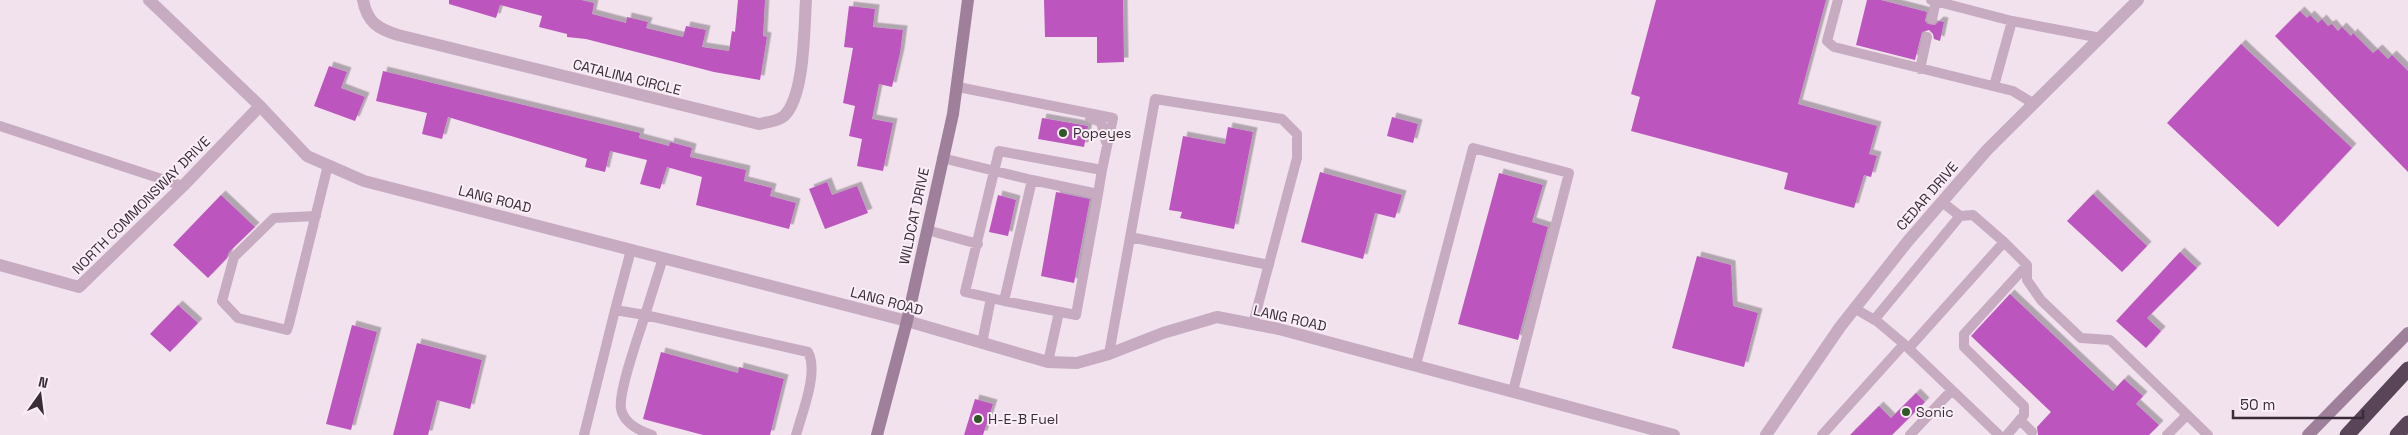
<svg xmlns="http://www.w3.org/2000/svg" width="2408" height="435" font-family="'Space Grotesk',sans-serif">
	<defs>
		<filter id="shadow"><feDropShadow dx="4.5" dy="-4.5" stdDeviation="0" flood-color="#0004"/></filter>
	</defs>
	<rect width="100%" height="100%" fill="#f2e2ee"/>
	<!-- building -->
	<path fill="#bc55bd" filter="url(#shadow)" d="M449 0H581L594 3 592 14 626 23 627 17 648 22 646 28 683 37 686 26 706 30 702 47 729 51 732 31 735 32 738 0H765L763 36 767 37 760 80 714 72 586 39 567 37V34L539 27 542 16 500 5 496 18 449 4Z
		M1044 0H1123L1124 62 1097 63V37H1045Z
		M1656 0H1826L1798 104 1877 126 1869 154 1877 156 1871 177 1864 175 1854 208 1784 189 1788 173 1631 131 1640 97 1631 94Z
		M1867 0H1881L1927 12 1925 21 1928 24 1935 25 1939 21 1944 22 1940 41 1934 39 1933 34 1929 30 1922 32 1915 60 1856 45Z
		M849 6 875 9 873 27 903 30 900 53 892 87 879 84 872 119 893 123 883 171 857 166 862 139 849 136 855 106 843 103 853 48 844 47Z
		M2300 11 2307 18 2310 15 2318 23 2322 19 2328 26 2332 24 2338 31 2342 27 2351 36 2353 33 2373 53 2378 49 2388 59 2392 55 2408 71V172L2275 36Z
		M2241 44 2352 148 2278 227 2167 123Z
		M329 66 347 72 341 88 365 97 355 121 314 106Z
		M383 71 640 133 639 138 669 146 670 142 692 148 690 157 746 170 744 181 772 188 770 196 796 203 789 229 696 205 702 177 667 167 660 189 640 184 647 160 610 151 605 172 585 167 587 159 448 117 442 139 422 134 427 113 376 101Z
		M1392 117 1418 124 1413 143 1387 136Z
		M1042 118 1088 126 1084 147 1038 139Z
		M1228 127 1253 132 1234 229 1180 218 1182 212 1169 210 1183 136 1225 144Z
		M1320 172 1402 195 1395 218 1375 213 1363 259 1301 242Z
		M1499 173 1543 185 1532 222 1548 227 1518 340 1458 324Z
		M827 182 832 195 857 186 868 213 825 229 809 189Z
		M1056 192 1090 199 1074 283 1041 276Z
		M2093 194 2147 246 2122 272 2067 221Z
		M221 195 255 227 229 252 227 258 208 278 173 245Z
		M998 195 1016 200 1008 236 989 232Z
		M2180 252 2197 268 2147 318 2161 331 2146 348 2116 321Z
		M1697 256 1731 265 1733 306 1758 313 1744 367 1672 348Z
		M2010 294 2113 391 2124 379 2143 396 2136 404 2159 425 2149 435H2038L2037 427 2051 412 1971 336Z
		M178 305 198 323 170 352 150 334Z
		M352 325 377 332 351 430 326 424Z
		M417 343 482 360 470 409 437 400 428 435H393Z
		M661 352 738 373 739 367 784 379 770 435H703L643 419Z
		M1916 393 1925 402 1892 435H1850L1879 406 1891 418Z
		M975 399 993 404 983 435H964Z"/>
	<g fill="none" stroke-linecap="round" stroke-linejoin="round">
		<!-- lane -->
		<path stroke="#c7abc1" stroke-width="10" d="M1838 0 1827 41 1834 47 2013 91 2034 104
			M1931 0 2012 21 2101 38
			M1932 19 1936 1
			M1920 69 1927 37
			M1994 86 2012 21
			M958 87 1113 118 1102 170 999 151 965 292 1004 301
			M1090 118 1101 122 1106 142
			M0 126 183 186
			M942 158 1032 180 1004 301 1076 315 1098 194
			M1032 180 1098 194 1102 170
			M316 216 274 218 234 257 222 301 238 318 287 330 289 324 328 165
			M927 230 978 244
			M1130 237 1269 265
			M2004 242 2027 265V280L2041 300 2081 338 2110 340 2208 435
			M631 250 615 310 645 315C639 335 618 391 621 409 624 423 640 431 652 435
			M663 258 645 315 808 352C819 372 802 413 796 435
			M1854 308 1878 322 1904 344
			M1874 320 1960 216
			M982 343 991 298
			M1909 348 2004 242 1973 215 1960 216 1942 202
			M1109 354 1155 99 1282 119 1297 134V158L1253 324
			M1048 362 1059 312
			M1416 365 1473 148 1569 173 1513 391
			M1952 390 1999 435
			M2020 420 2032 432
			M584 435 615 310
			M1822 435 1904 344 1952 390 1910 435
			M2007 435 2024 415V406L1964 347V334L2027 265
			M2167 435 2187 415"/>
		<!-- street -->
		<path stroke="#c7abc1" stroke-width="12" d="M149 0 260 106 307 156 364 181 907 321 1048 362 1077 363 1109 354 1163 333 1217 317 1279 329 1674 435
			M363 0C367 22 378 29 398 35L759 124C767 122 777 122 784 116 805 96 804 28 806 0
			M0 265 79 287 183 186 260 106
			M1766 435 1840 327 1908 241 1987 150 2138 0"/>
		<!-- secondary -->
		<path stroke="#9e809a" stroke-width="12" d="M877 435 907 321 953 114 968 0
			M2308 435 2408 333"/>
		<!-- highway -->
		<path stroke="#594458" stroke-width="15" d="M2347 435 2408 369
			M2397 435 2408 423"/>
	</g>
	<!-- markers -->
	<g fill="#2e5824" stroke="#faeef7" stroke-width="2">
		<circle cx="1063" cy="133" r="5"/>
		<circle cx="1906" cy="412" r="5"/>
		<circle cx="978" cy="419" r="5"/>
	</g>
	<g text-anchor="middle" stroke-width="4" stroke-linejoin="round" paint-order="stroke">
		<!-- street labels -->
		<g font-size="14" fill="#392c38" stroke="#faeef7">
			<text transform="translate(627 77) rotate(14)" y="5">CATALINA CIRCLE</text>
			<text transform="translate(1927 196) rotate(-49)" y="5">CEDAR DRIVE</text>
			<text transform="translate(495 199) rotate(14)" y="5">LANG ROAD</text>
			<text transform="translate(141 205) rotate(-45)" y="5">NORTH COMMONSWAY DRIVE</text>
			<text transform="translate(914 216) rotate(-78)" y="5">WILDCAT DRIVE</text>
			<text transform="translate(887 301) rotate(15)" y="5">LANG ROAD</text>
			<text transform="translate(1290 318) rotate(13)" y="5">LANG ROAD</text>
		</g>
		<!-- poi labels -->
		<g font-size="14" fill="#392c38" stroke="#faeef7" text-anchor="start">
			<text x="1073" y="138">Popeyes</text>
			<text x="1916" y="417">Sonic</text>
			<text x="988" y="424">H-E-B Fuel</text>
		</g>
	</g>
	<!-- north arrow -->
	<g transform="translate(40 395) rotate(14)" stroke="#faeef7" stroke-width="4" paint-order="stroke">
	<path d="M0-4L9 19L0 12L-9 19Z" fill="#392c38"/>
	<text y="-8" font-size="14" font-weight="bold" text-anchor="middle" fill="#392c38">N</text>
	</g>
	<!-- scale -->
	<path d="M2233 410v8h130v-8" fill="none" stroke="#392c38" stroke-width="2.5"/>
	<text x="2240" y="410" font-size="15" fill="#392c38" stroke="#faeef7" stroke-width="4" paint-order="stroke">50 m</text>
</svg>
